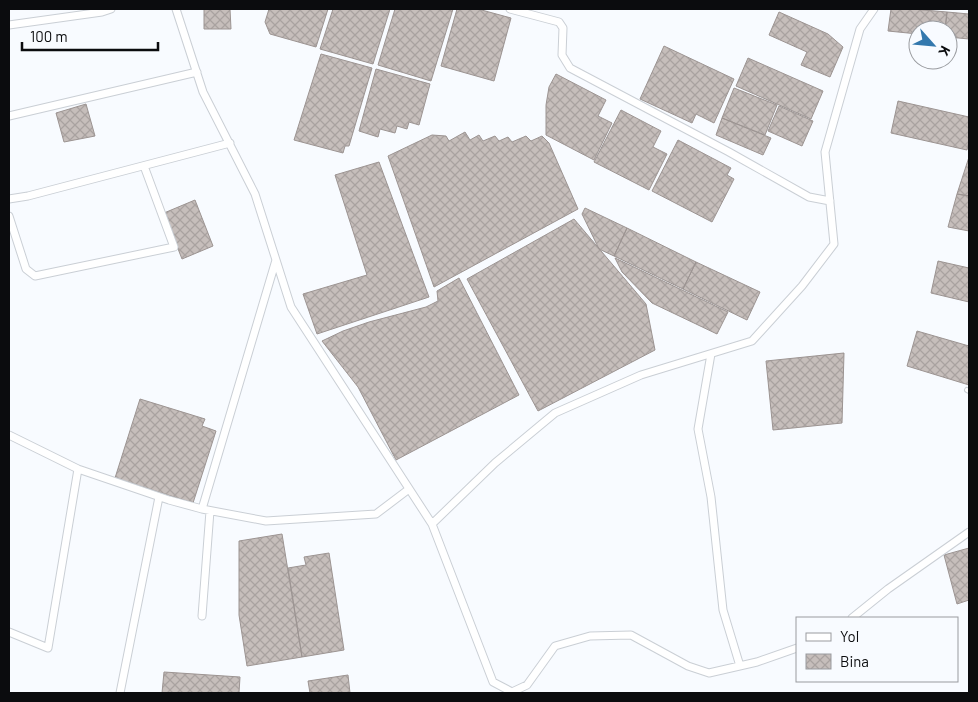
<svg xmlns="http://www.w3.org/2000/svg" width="978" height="702" font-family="Barlow,sans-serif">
	<defs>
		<pattern id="building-cross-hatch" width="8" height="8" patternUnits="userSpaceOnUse" patternTransform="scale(1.25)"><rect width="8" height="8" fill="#c6bebb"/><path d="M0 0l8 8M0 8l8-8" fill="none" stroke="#a9a2a0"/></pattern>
	</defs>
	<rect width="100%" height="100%" fill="#f8fbff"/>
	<!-- building -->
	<path fill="url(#building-cross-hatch)" stroke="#9c9492" d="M204 9H230L231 29H204Z
		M269 9H328L316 47 270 34 265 22Z
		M333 9H390L373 64 320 49Z
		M395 9H453L431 81 378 65Z
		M457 9H478L511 18 494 81 441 66Z
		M891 9H912L947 12 945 30H918V34L888 31Z
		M779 12 828 34 843 47 830 77 801 65 807 52 769 35Z
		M947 12 969 14V39L948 37V30H945Z
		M664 46 734 79 714 123 696 114 692 123 640 99Z
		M321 54 372 68 349 146H345L343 153 294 140Z
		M748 58 823 91 811 119 736 86Z
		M376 69 430 84 419 125 409 122 407 129 397 126 395 133 380 129 378 137 359 131Z
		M556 74 606 100 598 116 612 123 594 160 546 135V105L549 87Z
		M734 88 777 105 765 135 722 118Z
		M898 101 969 117V141L967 150 891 133Z
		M86 104 95 136 64 142 56 113Z
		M779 106 813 121 802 146 768 131Z
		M621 110 661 131 653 147 667 154 649 190 594 162Z
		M722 118 771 138 763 155 716 135Z
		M465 132 470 140 479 135 483 141 495 136 499 141 508 137 512 142 526 136 531 141 542 136 549 143 578 209 434 287 388 156 432 135 446 136 449 141Z
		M678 140 731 168 727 175 734 179 712 222 652 191Z
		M969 157V196L957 194Z
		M379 162 429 297 317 334 303 294 367 275 335 175Z
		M957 194 969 196V231L948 227Z
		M195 200 213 246 182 259 164 213Z
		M585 208 627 228 614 256 599 249 582 214Z
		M574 219 646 304 655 350 538 411 467 279Z
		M627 228 696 262 683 289 614 256Z
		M615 258 728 312 717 334 652 303 622 272Z
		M938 261 969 268V302L931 293Z
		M696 262 760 292 747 320 683 289Z
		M459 278 519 395 396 460 358 387 322 341 343 331 369 322 426 307 438 301 437 291Z
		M917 331 969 346V385L907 366Z
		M844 353 842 423 773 430 766 361Z
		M140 399 205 419 202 426 216 431 193 503 115 478Z
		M282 534 302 657 247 666 239 615V541Z
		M969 548V600L957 604 944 555Z
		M329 553 344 650 302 657 288 568 306 565 304 557Z
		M164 672 240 677 239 693H162Z
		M348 675 350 693H310L308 681Z"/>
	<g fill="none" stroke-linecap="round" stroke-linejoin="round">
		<!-- lane casing -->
		<g stroke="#cacfd5" stroke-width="6">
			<path id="lane" d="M967 390 969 391"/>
		</g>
		<!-- street casing -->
		<g stroke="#cacfd5" stroke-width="9">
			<path id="street" d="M176 9 203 92 255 194 291 307 432 524 495 463 555 413 641 375 752 341 802 286 834 244 825 152 860 29 874 9
				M510 9 559 22 563 28 562 55 570 68 729 152 809 197 830 201
				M9 25 102 12 111 9
				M9 116 197 72
				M9 199 28 196 230 143
				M9 216 26 269 35 276 174 247 144 166
				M711 354 698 429 711 497 723 610 740 666
				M9 435 78 469 169 500 202 509 266 521 376 514 409 489
				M202 509 276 260
				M432 524 493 682 512 692 527 685 555 646 590 636 631 635 688 666 709 673 757 662 797 648
				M202 616 210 511
				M852 618 888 589 969 532
				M9 632 48 648 78 469
				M120 693 159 497"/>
		</g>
		<!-- lane -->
		<use href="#lane" stroke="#fff" stroke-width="4"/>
		<!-- street -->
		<use href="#street" stroke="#fff" stroke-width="7"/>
	</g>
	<!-- border -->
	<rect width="978" height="702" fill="none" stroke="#0b0c0e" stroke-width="20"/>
	<!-- legend -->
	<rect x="796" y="617" width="162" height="65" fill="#f8fbff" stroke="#999b9f"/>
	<rect x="806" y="633" width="25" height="8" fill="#ffffff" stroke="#999b9f"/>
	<text x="840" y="642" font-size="15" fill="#0b0c0e">Yol</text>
	<rect x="806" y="654" width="25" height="15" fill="url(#building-cross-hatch)" stroke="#999b9f"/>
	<text x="840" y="667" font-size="15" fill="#0b0c0e">Bina</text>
	<!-- north arrow -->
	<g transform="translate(933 45) rotate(117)"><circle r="24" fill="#f8fbff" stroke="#999b9f"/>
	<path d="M0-4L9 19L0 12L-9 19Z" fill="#3378ad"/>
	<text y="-8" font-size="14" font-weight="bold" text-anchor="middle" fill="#0b0c0e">K</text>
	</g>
	<!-- scale -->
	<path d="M22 42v8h136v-8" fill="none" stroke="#0b0c0e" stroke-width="2.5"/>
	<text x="30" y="42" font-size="15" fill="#0b0c0e" stroke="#f8fbff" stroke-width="4" paint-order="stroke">100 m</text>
</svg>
